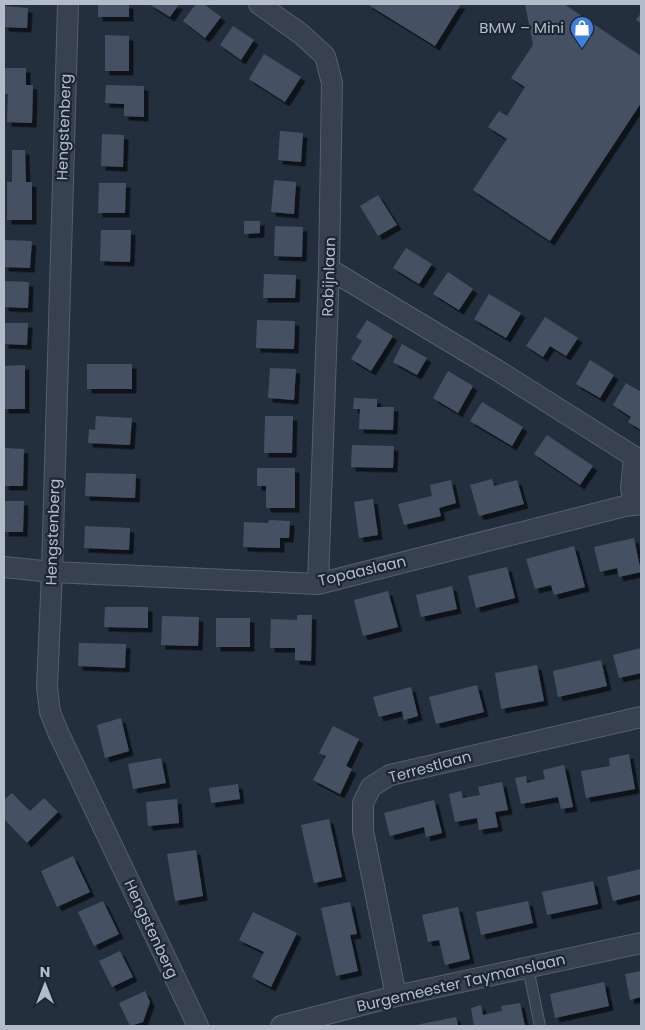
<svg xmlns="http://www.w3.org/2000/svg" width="645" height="1030" font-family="Poppins,sans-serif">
	<defs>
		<filter id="shadow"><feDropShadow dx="4.5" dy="4.5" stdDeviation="0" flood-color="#0009"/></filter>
	</defs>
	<rect width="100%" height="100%" fill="#242f3e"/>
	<!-- building -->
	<path fill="#455162" filter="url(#shadow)" d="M98 4H129V17H98Z
		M149 4H179L170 17Z
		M196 4H204L221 17 205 38 183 21Z
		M367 4H461L435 46Z
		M525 4H564L641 56V103L550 241 473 190 507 139 488 127 499 111 507 116 525 87 511 78 533 45Z
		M4 6 28 8 27 28 4 27Z
		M641 13V23L636 20Z
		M233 26 254 40 241 60 220 45Z
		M105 35 129 36V71H105Z
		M264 54 301 77 285 102 249 79Z
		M4 68H26V85H33L32 123 7 122 8 94H4Z
		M106 85 144 86V117L124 116V104L105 103Z
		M280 131 303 133 301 162 278 160Z
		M102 134 124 135 123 167 101 166Z
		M12 150H25L26 182H32V220H7V182H12Z
		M274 180 296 182 294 214 271 212Z
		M99 183H126L125 213H98Z
		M378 195 397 225 378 236 360 206Z
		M244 221H260V233L244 234Z
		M275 226 303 227 302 257 274 256Z
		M101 230H131L130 262 100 261Z
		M4 240 32 241 30 268 4 267Z
		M406 248 432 264 419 284 393 268Z
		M448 272 473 289 459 310 433 294Z
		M264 274 296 275 295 298H263Z
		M4 281 29 282 28 308 4 307Z
		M489 294 521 313 506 338 474 319Z
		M545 317 578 338 566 356 550 346 543 357 526 346Z
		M257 320 295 321 294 349 256 348Z
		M367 320 393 336 371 371 351 359 362 341 356 337Z
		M4 323H28L27 345 4 344Z
		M402 344 427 358 417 375 393 362Z
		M590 360 614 375 600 398 576 384Z
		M87 364H132V389H87Z
		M25 365V409H4V366Z
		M270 368 296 369 294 400 268 398Z
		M448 371 473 386 458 413 433 398Z
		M626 383 641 392V430L628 422 631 417 613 405Z
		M354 398 377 399V407H394L393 430 359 429 360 409H353Z
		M482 402 523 427 512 446 470 421Z
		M96 416 132 418 130 445 88 443 89 429 95 430Z
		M265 416H293L292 453H264Z
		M547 435 593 466 580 485 534 454Z
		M352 445 394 446 393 468 351 467Z
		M4 448 24 449 23 486H4Z
		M257 468H295V508H266V486H257Z
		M86 473 136 474 135 498 85 496Z
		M492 479 494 486 517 480 524 504 479 516 470 485Z
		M451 480 456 503 439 508 441 516 404 525 398 504 432 496 430 485Z
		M373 499 378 535 359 538 354 502Z
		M4 501H24L23 532H4Z
		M269 520 290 521 289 538H280V548L243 547 244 522 268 523Z
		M85 526 130 528 129 550 84 548Z
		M634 538 641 572 619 577 617 568 600 572 594 547Z
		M574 546 585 587 554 595 551 585 535 589 526 559Z
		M507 567 515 598 476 608 468 576Z
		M452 586 457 609 421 617 416 595Z
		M388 591 398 627 363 636 354 600Z
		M105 607H148V628L104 627Z
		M297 615H312L311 661 295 660V648H270L271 619 297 620Z
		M162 616 199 617 198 646 161 645Z
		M216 618H250V647H216Z
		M79 643 126 644 125 668 78 666Z
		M641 648V673L619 678 613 655Z
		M601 660 607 686 558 697 553 671Z
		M537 665 544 701 501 709 495 673Z
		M477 685 484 712 436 724 429 697Z
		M411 687 418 716 404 720 402 711 379 717 373 697Z
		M121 718 129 751 105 758 97 725Z
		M333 726 359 739 346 766 352 769 340 794 313 780 326 756 319 753Z
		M629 754 635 789 586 798 581 771 610 766 609 758Z
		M161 758 166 783 133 789 128 764Z
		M564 765 573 807 561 809 558 797 521 804 515 778 526 776 527 783 545 779 543 770Z
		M502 782 508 810 495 812 498 827 479 830 477 818 455 822 449 794 461 791 463 798 480 795 478 787Z
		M238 784 240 799 211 803 209 788Z
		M12 793 30 811 44 798 58 812 27 843 4 819V800Z
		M177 799 179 823 148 826 146 802Z
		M434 800 442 833 426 837 424 827 390 836 384 813Z
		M329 819 342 877 314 883 301 825Z
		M196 850 203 896 175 901 167 854Z
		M73 856 90 892 57 907 41 871Z
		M641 869V894L613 901 607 877Z
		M593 881 598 904 547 915 542 892Z
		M103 901 119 934 94 946 78 912Z
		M528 901 533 923 481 935 476 912Z
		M350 902 357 934 350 935 358 971 336 976 321 908Z
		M458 907 470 959 445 965 439 940 428 942 422 915Z
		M253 912 297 933 271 987 252 977 264 952 239 940Z
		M120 951 133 977 112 987 99 961Z
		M641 971V997L630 1000 625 974Z
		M604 982 609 1006 555 1018 550 994Z
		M145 991 150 1002 143 1022 130 1026 119 1003Z
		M520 1003 525 1026H474L471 1008 481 1005 483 1015 502 1011 501 1006Z
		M456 1017 458 1026H416V1025Z"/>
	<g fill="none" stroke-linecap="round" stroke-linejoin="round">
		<!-- lane casing -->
		<g stroke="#565f6c" stroke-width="12">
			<path id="lane" d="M528 968 540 1026"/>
		</g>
		<!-- street casing -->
		<g stroke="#565f6c" stroke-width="22">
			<path id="street" d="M68 4 52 572 47 687 50 712 58 732 198 1026
				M259 4 301 34 325 56 332 83 329 269 318 584
				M329 269 497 370 641 461
				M634 457 631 488 635 505
				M4 567 52 572 318 584 625 506 641 504
				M396 996 363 831V803L371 787 390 775 641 717
				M281 1026 396 996 641 943"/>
		</g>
		<!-- lane -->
		<use href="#lane" stroke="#38414e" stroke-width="10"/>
		<!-- street -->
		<use href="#street" stroke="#38414e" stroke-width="20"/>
	</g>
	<!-- icons -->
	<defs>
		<g id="shop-pin" transform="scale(1.25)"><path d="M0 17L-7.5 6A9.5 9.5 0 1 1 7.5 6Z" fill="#3f7fe0" stroke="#1d2633"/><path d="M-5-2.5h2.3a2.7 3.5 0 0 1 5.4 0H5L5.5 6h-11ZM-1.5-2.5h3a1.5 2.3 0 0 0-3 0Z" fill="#fff"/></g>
	</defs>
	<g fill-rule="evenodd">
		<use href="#shop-pin" x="582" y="28"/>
	</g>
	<g text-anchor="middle" stroke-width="4.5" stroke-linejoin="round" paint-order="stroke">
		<!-- poi labels -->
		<g font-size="15" fill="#b4bcc9" stroke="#1d2633" text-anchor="end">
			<text x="564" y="33">BMW – Mini</text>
		</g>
		<!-- street labels -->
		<g font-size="15" fill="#b4bcc9" stroke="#1d2633">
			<text transform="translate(64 127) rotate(-88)" y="5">Hengstenberg</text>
			<text transform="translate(329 277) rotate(-88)" y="5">Robijnlaan</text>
			<text transform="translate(53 532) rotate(-88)" y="5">Hengstenberg</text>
			<text transform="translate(362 571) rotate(-13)" y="5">Topaaslaan</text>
			<text transform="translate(430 767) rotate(-15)" y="5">Terrestlaan</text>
			<text transform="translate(151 929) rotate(65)" y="5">Hengstenberg</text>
			<text transform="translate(461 983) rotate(-13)" y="5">Burgemeester Taymanslaan</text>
		</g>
	</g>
	<!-- border -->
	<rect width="645" height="1030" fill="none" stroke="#b4bcc9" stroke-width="10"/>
	<!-- north arrow -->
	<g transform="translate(45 985)" stroke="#1d2633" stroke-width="4" paint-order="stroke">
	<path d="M0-4L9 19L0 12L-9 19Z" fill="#b4bcc9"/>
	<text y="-8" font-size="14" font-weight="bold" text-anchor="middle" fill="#b4bcc9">N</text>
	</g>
</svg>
